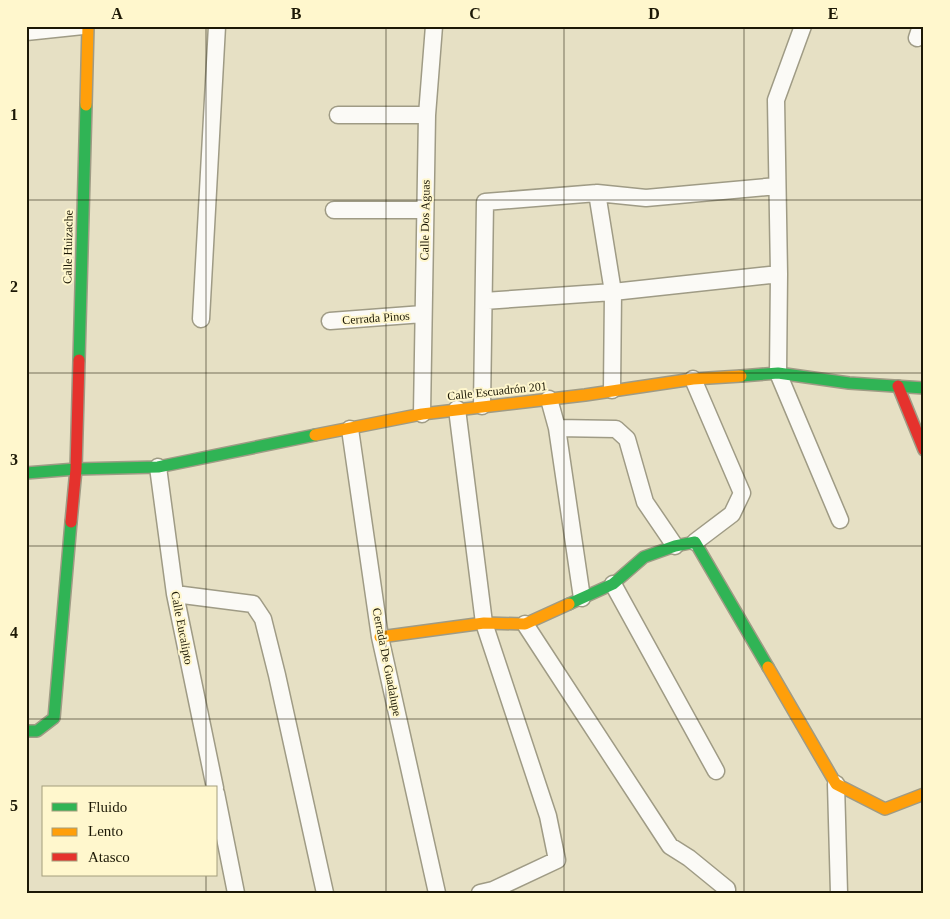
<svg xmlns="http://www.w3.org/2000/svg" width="950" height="919" font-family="'Times New Roman',serif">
	<rect width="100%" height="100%" fill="#e6e0c4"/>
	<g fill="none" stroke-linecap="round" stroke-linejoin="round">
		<!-- street casing -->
		<g stroke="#9f9b85" stroke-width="19">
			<path id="street" d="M803 26 776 100 779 274 778 373 840 520
				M26 32 83 26
				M917 38 921 26
				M338 115H427
				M597 193 613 292 612 390
				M334 210H425
				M484 301 613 292 779 274
				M201 319 217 26
				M330 321 423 314
				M693 379 742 493 732 514 695 542
				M549 399 557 428 582 598
				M482 406 485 202 597 193 646 198 777 186
				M457 409 484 623 548 816 557 860 493 890 480 893
				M422 414 427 115 434 26
				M557 428 616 429 627 439 645 502 675 546
				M350 429 380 637 437 893
				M158 467 175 594 215 788
				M613 584 716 771
				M175 594 253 604 263 619 277 675 325 893
				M525 624 670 846 689 858 727 889V893
				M836 784 839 893
				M216 793 236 893"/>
		</g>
		<!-- fast casing -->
		<g stroke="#9f9b85" stroke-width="14">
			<path id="fast" d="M79 360 86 105
				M741 376 778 373 849 383 924 388
				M26 473 76 469 158 467 315 435
				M569 604 613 584 644 557 675 546 695 542 768 667
				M26 731H37L54 718 71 522"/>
		</g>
		<!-- slow casing -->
		<g stroke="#9f9b85" stroke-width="14">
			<path id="slow" d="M86 105 88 26
				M315 435 422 414 585 395 693 379 741 376
				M380 637 484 623 525 624 569 604
				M768 667 836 784 885 809 924 794"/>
		</g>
		<!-- jam casing -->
		<g stroke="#9f9b85" stroke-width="14">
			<path id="jam" d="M898 386 924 450
				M71 522 76 469 79 360"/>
		</g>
		<!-- street -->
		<use href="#street" stroke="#fbfaf6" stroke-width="16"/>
		<!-- fast -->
		<use href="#fast" stroke="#30b455" stroke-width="11"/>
		<!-- slow -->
		<use href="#slow" stroke="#ff9f0a" stroke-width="11"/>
		<!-- jam -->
		<use href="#jam" stroke="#e5322d" stroke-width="11"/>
	</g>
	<!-- grid -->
	<path fill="none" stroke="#1c1805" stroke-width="1" stroke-opacity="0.55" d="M206 26V788M386 26V893M564 26V893M744 26V893M26 200H924M26 373H924M26 546H924M26 719H924M206 875V893"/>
	<g text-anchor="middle" stroke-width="4" stroke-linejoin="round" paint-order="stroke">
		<!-- street labels -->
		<g font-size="12" fill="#1c1805" stroke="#fff7cd">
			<text transform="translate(425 220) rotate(-89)" y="4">Calle Dos Aguas</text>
			<text transform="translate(68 247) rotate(-89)" y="4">Calle Huizache</text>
			<text transform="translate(376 318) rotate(-4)" y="4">Cerrada Pinos</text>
			<text transform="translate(497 391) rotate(-6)" y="4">Calle Escuadrón 201</text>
			<text transform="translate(182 628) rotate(79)" y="4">Calle Eucalipto</text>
			<text transform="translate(387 662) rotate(79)" y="4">Cerrada De Guadalupe</text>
		</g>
	</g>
	<!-- border -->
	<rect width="950" height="919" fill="none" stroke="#fff7cd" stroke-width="55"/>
	<!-- legend -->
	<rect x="42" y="786" width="175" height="90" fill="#fff7cd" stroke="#a49e7d"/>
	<rect x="52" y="803" width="25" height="8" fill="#30b455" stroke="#a49e7d"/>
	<text x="88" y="812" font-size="15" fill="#1c1805">Fluido</text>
	<rect x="52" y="828" width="25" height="8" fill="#ff9f0a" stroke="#a49e7d"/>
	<text x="88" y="836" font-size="15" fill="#1c1805">Lento</text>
	<rect x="52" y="853" width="25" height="8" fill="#e5322d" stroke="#a49e7d"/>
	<text x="88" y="862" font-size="15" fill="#1c1805">Atasco</text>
	<rect x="28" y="28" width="894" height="864" fill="none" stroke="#1c1805" stroke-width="2"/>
	<g font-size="16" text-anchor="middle" font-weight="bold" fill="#1c1805">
		<text x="117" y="19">A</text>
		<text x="296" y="19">B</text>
		<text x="475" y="19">C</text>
		<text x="654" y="19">D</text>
		<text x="833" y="19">E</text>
		<text x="14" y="120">1</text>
		<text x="14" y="292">2</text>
		<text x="14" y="465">3</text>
		<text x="14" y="638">4</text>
		<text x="14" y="811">5</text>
	</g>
</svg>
